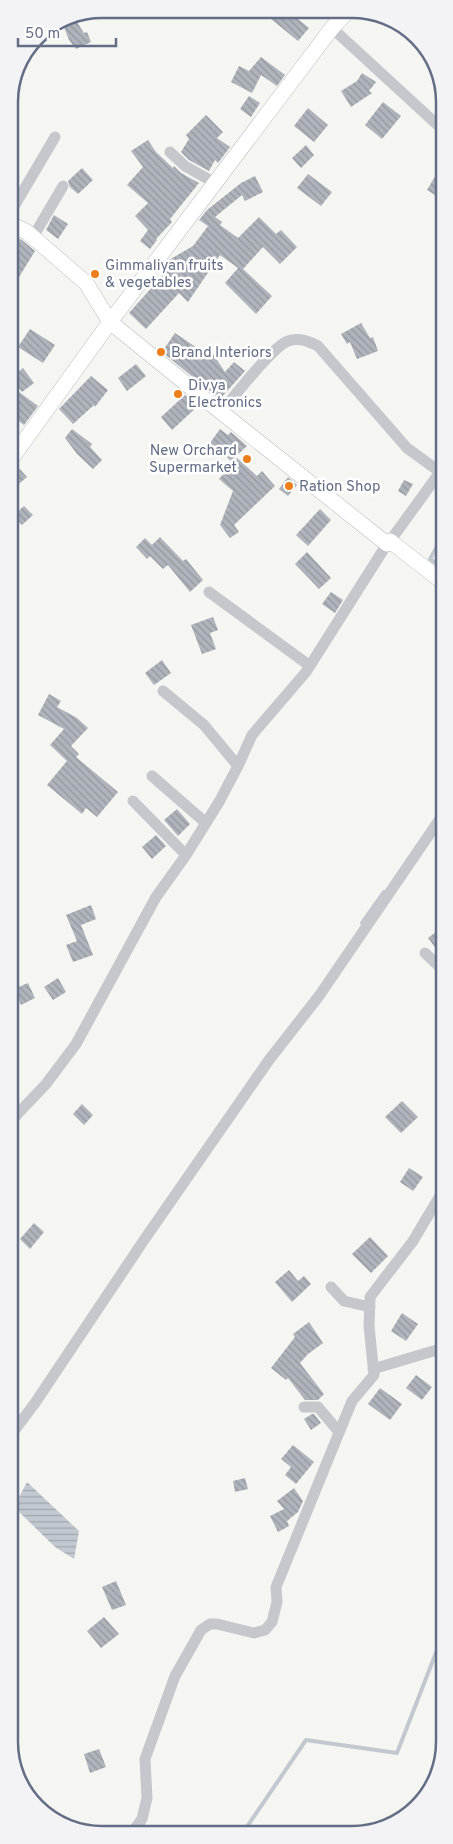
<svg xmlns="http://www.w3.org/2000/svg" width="453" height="1844" font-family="Overpass,sans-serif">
	<defs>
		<pattern id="water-rules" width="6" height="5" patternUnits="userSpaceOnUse" patternTransform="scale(1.25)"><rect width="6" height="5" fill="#c1c8d0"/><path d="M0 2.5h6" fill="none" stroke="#a0a7ae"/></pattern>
		<pattern id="building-back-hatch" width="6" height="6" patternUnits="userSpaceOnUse" patternTransform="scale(1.25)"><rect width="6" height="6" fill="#afb4bc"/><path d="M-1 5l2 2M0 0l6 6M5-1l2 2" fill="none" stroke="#92979e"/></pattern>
	</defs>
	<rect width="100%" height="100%" fill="#f5f6f2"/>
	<!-- water -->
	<path fill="url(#water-rules)" d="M27 1482 79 1531 74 1559 55 1547 14 1507Z"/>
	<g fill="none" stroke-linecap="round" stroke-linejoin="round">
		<!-- stream -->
		<path stroke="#c1c8d0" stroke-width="4" d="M444 534 430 559 444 569
			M362 923 384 892
			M242 1834 306 1740 397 1753 444 1632"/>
	</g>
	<!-- building -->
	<path fill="url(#building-back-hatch)" d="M278 11H288L309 28 298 41 271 19Z
		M75 19 84 33 87 32 91 42 76 49 69 40 64 27Z
		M261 57 285 75 277 86 261 75 252 93 231 82 239 66 249 71Z
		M362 73 376 82 369 91 372 93 351 107 341 91 357 81Z
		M249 96 260 103 251 117 240 109Z
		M383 102 401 116 382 139 365 125Z
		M308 108 328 125 314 142 294 126Z
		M206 115 223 132 217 138 230 147 218 163 215 160 209 171 189 160 181 152 189 139 186 135Z
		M148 140 156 152 173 168 174 166 181 173 199 183 170 219 172 222 156 239 157 240 150 249 140 241 148 230 135 216 148 203 127 185 143 167 131 151Z
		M306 145 314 155 301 168 292 158Z
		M443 163V200L427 190Z
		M82 168 93 180 78 194 70 187 68 181Z
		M308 174 332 192 321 206 297 188Z
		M255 176 263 192 245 201 242 195 215 217 222 222 220 225 238 238 259 217 276 234 281 230 297 247 280 264 263 247 243 269 272 296 256 314 225 283 238 268 220 255 188 302 179 293 146 329 129 313 170 267 167 262 169 260 193 246 208 226 199 220 207 210 241 183Z
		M54 215 68 224 58 239 46 230Z
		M13 236 22 240 35 251 16 282 9 278V243Z
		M361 323 370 338 373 337 378 351 357 359 350 342 347 344 341 334Z
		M30 329 55 345 43 363 18 347Z
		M175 333 206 354 211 351 225 372 234 362 245 371 220 399 162 352Z
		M136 364 146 376 127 391 118 378Z
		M23 368 34 383 22 392 11 378Z
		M91 376 108 390 95 407 94 405 73 424 59 409Z
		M15 389 38 406 24 425 9 414V397Z
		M185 395 198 406 172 430 161 417Z
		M72 429 92 444 90 447 102 460 93 469 77 454 65 438Z
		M220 429 228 435 231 432 247 446 231 461 210 443Z
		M237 458 257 476 262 471 275 486 234 525 239 532 230 538 220 525 233 491 219 479Z
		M20 469 27 477 9 492V478Z
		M288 477 297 485 288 496 279 489Z
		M404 480 413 484 406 496 398 491Z
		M24 506 33 515 22 525 13 516Z
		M320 509 331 520 308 546 296 535Z
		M160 537 183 561 186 559 203 580 190 592 168 565 163 569 150 556 147 559 136 547 145 538 152 545Z
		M307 552 331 578 319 589 295 564Z
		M331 592 343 600 335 613 322 604Z
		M213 617 218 630 210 633 216 649 202 654 191 625Z
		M162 660 171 673 154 685 145 673Z
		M49 694 61 701 57 707 77 718 88 728 71 746 79 754 76 757 118 792 97 817 86 808 82 814 47 785 67 761 50 745 64 729 38 715Z
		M177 809 190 824 178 836 164 820Z
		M156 835 166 846 152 859 142 847Z
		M91 905 96 919 81 925 93 955 73 962 66 945 77 941 66 915Z
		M444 926V959L428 938Z
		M58 978 66 992 53 1000 44 987Z
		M28 983 35 998 21 1005 14 989Z
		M402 1101 418 1117 401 1133 385 1117Z
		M82 1104 93 1115 84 1125 73 1114Z
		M409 1168 423 1177 413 1191 400 1182Z
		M34 1223 44 1232 30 1249 20 1239Z
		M370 1237 388 1256 371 1273 352 1254Z
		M289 1270 298 1281 304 1276 311 1284 292 1302 275 1282Z
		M402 1313 418 1324 406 1341 391 1331Z
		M309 1322 323 1343 308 1354 300 1363 324 1394 318 1400H305L288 1378 286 1380 271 1368 295 1337 293 1334Z
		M416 1375 432 1387 422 1400 406 1388Z
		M380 1388 402 1404 390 1420 368 1404Z
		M312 1414H314L321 1423 311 1430 304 1419Z
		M293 1445 314 1462 296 1484 285 1475 291 1467 281 1459Z
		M245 1478 248 1489 235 1492 233 1481Z
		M294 1488 303 1501 298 1512 287 1521 289 1526 278 1532 270 1516 284 1509 277 1501Z
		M116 1581 126 1605 112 1610 102 1587Z
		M104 1617 119 1634 101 1648 87 1631Z
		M99 1749 106 1767 90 1773 84 1754Z"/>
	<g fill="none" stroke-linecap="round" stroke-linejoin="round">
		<!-- secondary casing -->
		<g stroke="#babcc2" stroke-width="16">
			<path id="secondary" d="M9 223 27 232 86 283 110 322 221 412 387 544 390 541 444 583
				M9 462 110 322 332 28 347 12"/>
		</g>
		<!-- street -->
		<path stroke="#c5c7cc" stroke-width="11" d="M332 28 443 130
			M170 152 185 166 215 183
			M9 215 55 137
			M33 237 63 186
			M221 412C233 398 273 346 288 341 299 337 308 341 318 346L407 448 440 472
			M390 541 443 468
			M209 592 310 666
			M163 691 204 725 238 766
			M152 776 206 823
			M133 801 186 855
			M425 953 444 971
			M9 1123 46 1084 76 1044 156 897 186 855 219 802 238 766 252 735 306 672 387 544
			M331 1287 344 1301 370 1307
			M373 1369 440 1349 444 1345
			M304 1407H318L339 1432
			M9 1441 14 1431 35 1403 144 1240 269 1060 319 996 444 813
			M131 1834 142 1819 147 1798 145 1759 175 1676 201 1630 210 1624H217L254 1633 265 1630 272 1622 277 1602 276 1587 352 1401 374 1375 369 1326 370 1297 413 1241 444 1189"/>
		<!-- secondary -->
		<use href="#secondary" stroke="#fff" stroke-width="15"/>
	</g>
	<!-- markers -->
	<g fill="#ec7f1c" stroke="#fff" stroke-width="2">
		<circle cx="95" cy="274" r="5"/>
		<circle cx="161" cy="352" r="5"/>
		<circle cx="178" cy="394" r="5"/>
		<circle cx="247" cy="459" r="5"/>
		<circle cx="289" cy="486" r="5"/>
	</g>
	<g text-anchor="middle" stroke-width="5" stroke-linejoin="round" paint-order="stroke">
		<!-- poi labels -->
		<g font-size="15" fill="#636d85" stroke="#fff" text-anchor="start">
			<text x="105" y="270">Gimmaliyan fruits<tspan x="105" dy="17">&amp; vegetables</tspan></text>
			<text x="171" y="357">Brand Interiors</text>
			<text x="188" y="390">Divya<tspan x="188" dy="17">Electronics</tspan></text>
			<text x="237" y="455" text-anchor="end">New Orchard<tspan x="237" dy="17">Supermarket</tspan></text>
			<text x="299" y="491">Ration Shop</text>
		</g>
	</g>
	<!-- crop -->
	<path d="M0 0H453V1844H0ZM102 18H352A84 84 0 0 1 436 102V1742A84 84 0 0 1 352 1826H102A84 84 0 0 1 18 1742V102A84 84 0 0 1 102 18Z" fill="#f3f3f5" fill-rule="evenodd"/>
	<path fill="none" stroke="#636d85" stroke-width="2.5" d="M102 18H352A84 84 0 0 1 436 102V1742A84 84 0 0 1 352 1826H102A84 84 0 0 1 18 1742V102A84 84 0 0 1 102 18Z"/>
	<!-- scale -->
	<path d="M18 38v8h98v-8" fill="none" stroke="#636d85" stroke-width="2.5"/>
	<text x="25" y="38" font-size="15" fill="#636d85" stroke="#ffffff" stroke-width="4" paint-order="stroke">50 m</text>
</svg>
